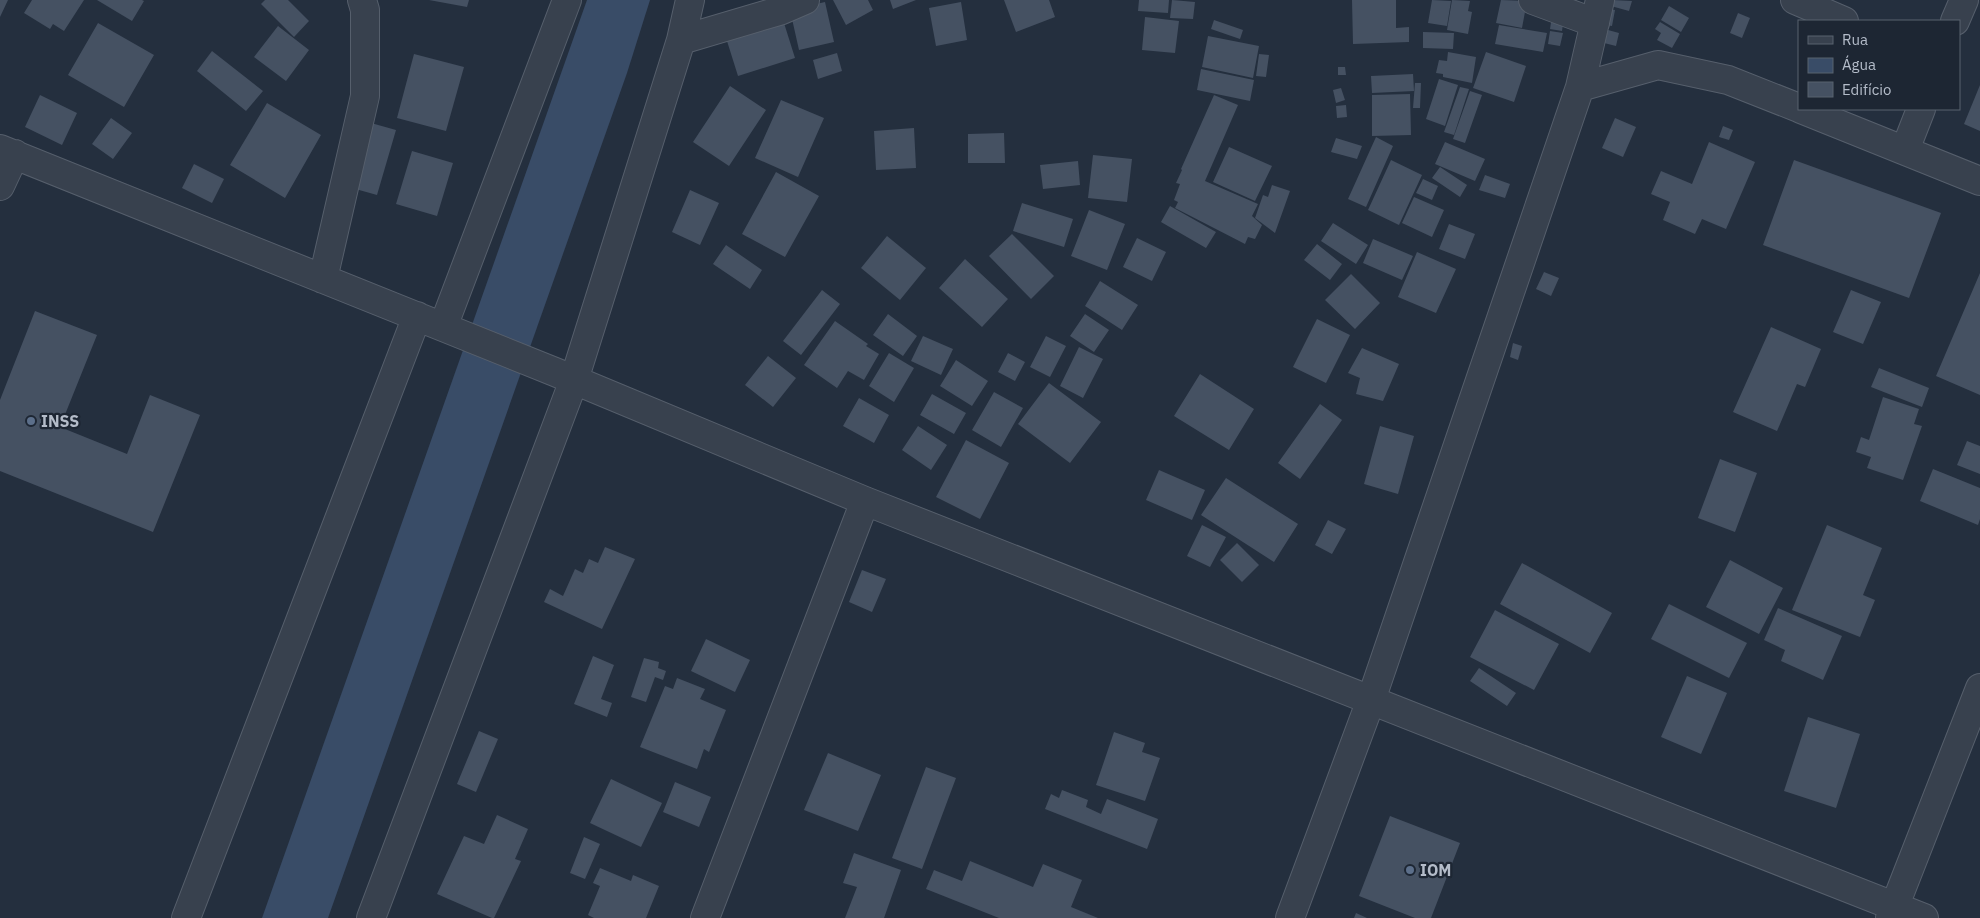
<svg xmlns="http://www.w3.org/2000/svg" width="1980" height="918" font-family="'IBM Plex Sans',sans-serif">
	<rect width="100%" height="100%" fill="#242f3e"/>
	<!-- water -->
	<path fill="#394c67" d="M587 0H650L627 73 328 918H262Z"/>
	<!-- building -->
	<path fill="#455162" d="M0 0H8L0 17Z
		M32 0H84L64 31 53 24 50 29 24 13Z
		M97 0H142L144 1 132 21Z
		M265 0H288L309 21 294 37 261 4Z
		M429 0H469L467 7Z
		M833 0H868L873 10 846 25Z
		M890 0H916L893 9Z
		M1004 0H1049L1055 17 1016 32Z
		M1139 0H1169L1168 13 1138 11Z
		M1172 0 1195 2 1193 19 1170 18Z
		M1352 0H1396V28L1409 27V42L1353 44Z
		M1432 0 1451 1 1447 26 1428 23Z
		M1452 0 1470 1 1468 11 1472 12 1468 34 1447 30Z
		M1501 0 1527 1 1522 28 1496 23Z
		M1612 0 1632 1 1629 11 1611 6Z
		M825 2 834 42 799 50 790 10Z
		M961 2 967 40 936 46 929 8Z
		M1669 6 1689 18 1681 32 1661 20Z
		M1609 9 1615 10 1612 26 1605 25Z
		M1738 13 1750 18 1742 38 1730 33Z
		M1552 16 1564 17 1562 31 1550 29Z
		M1145 17 1179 21 1175 53 1142 50Z
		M1214 20 1243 30 1240 39 1211 29Z
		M1660 22 1680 34 1672 48 1657 40 1661 33 1655 29Z
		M98 23 154 55 124 107 68 75Z
		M784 23 795 58 738 76 727 41Z
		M1499 25 1547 33 1543 52 1495 44Z
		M278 26 309 50 286 81 254 57Z
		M1608 30 1619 33 1616 46 1604 43Z
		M1550 31 1563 33 1560 46 1548 44Z
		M1423 32 1454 33 1453 49 1423 48Z
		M1208 36 1259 46 1253 78 1202 67Z
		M212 51 263 91 246 111 197 71Z
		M1448 52 1476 57 1472 83 1443 77V74L1436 73 1439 60 1447 61Z
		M1486 52 1526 66 1514 102 1473 88Z
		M837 53 842 71 818 79 813 60Z
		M414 54 464 67 446 131 397 118Z
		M1259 54 1269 55 1266 77 1256 76Z
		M1338 67H1345L1346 75H1338Z
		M1201 69 1254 80 1250 101 1197 90Z
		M1413 74 1414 91 1372 93 1371 76Z
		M1439 79 1458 85 1445 126 1426 119Z
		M1415 83H1421L1420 108H1413Z
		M1980 85V131L1964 124Z
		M730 86 766 110 729 166 693 142Z
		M1460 87 1469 89 1454 135 1444 132Z
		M1341 88 1345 100 1336 103 1333 90Z
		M1470 91 1482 95 1465 143 1453 139Z
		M1410 94 1411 135 1372 136V95Z
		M40 95 77 113 62 145 25 127Z
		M1214 95 1238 105 1205 181 1258 204 1252 216 1262 225 1255 239 1248 237 1245 244 1175 208 1178 202 1174 200 1180 184 1176 183 1182 170 1181 169Z
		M781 100 824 118 798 177 755 158Z
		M267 103 321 135 285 198 230 165Z
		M1346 105 1347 117 1337 118 1336 106Z
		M111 118 132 133 113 159 92 144Z
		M1615 118 1636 127 1623 157 1602 148Z
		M371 123 396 130 377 195 352 188Z
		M1723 126 1733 130 1729 140 1719 137Z
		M914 128 916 168 876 170 874 131Z
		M1004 133 1005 163H968V134Z
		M1376 137 1393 146 1366 207 1348 199Z
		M1336 138 1362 146 1357 159 1331 152Z
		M1445 142 1485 159 1475 181 1435 164Z
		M1709 142 1755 162 1726 229 1702 219 1695 234 1663 220 1670 202 1651 194 1661 171 1692 184Z
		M1229 147 1272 166 1255 201 1213 182Z
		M412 151 453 163 437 216 396 204Z
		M1093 155 1132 159 1127 202 1088 198Z
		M1391 160 1422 175 1399 225 1368 210Z
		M1794 160 1941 213 1909 298 1763 245Z
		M1078 161 1080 185 1043 189 1040 165Z
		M194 164 224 179 212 203 182 188Z
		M1440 167 1467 185 1460 197 1432 178Z
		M776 172 819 196 785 257 742 234Z
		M1485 175 1510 184 1505 198 1479 190Z
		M1423 179 1438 186 1432 200 1416 193Z
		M1272 185 1290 191 1275 233 1255 218 1263 195 1268 197Z
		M690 190 719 203 700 245 672 232Z
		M1414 197 1444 210 1432 237 1402 223Z
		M1022 203 1073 219 1064 247 1013 231Z
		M1170 206 1216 232 1206 248 1161 222Z
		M1089 210 1125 224 1107 270 1071 256Z
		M1333 223 1368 245 1356 264 1321 241Z
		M1449 224 1475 234 1465 259 1439 249Z
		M1012 234 1054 276 1031 299 989 256Z
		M887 236 926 268 900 300 861 268Z
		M1137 238 1166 252 1152 281 1123 267Z
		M1373 239 1413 256 1402 280 1363 263Z
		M1317 244 1342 264 1330 280 1304 260Z
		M726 245 762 270 750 289 713 264Z
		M1417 252 1456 269 1436 313 1398 297Z
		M965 259 1008 299 982 327 939 288Z
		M1544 272 1559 278 1551 296 1536 289Z
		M1980 273V395L1936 376Z
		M1351 274 1380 303 1355 329 1325 300Z
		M1100 281 1138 305 1122 330 1085 306Z
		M822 290 840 304 801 355 783 341Z
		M1851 290 1881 302 1863 344 1833 332Z
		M35 311 97 335 60 427 127 454 150 395 200 415 153 532 0 471V400Z
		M888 314 917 336 903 356 873 335Z
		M1085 314 1109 330 1094 352 1070 336Z
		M1317 319 1350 335 1326 383 1293 367Z
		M835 321 868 344 866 346 879 354 864 380 848 371 837 388 804 365Z
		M1771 327 1821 349 1805 387 1797 384 1777 431 1733 412Z
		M923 336 953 349 941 375 911 361Z
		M1046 336 1066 346 1050 377 1030 367Z
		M1513 343 1522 346 1518 360 1510 357Z
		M1079 347 1103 359 1083 398 1060 386Z
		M1362 348 1399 364 1383 401 1356 394 1360 378 1348 373Z
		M889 353 914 368 894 402 869 386Z
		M1008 353 1025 362 1015 381 998 372Z
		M768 356 796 378 773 407 745 385Z
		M956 360 988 381 972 406 940 386Z
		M1879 368 1929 388 1922 407 1871 387Z
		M1200 374 1254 409 1229 450 1174 416Z
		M1049 383 1101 422 1070 463 1018 424Z
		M994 392 1023 408 1001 447 972 430Z
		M932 394 966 413 954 434 920 415Z
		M1883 397 1919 409 1914 424 1922 426 1903 480 1867 468 1871 457 1856 452 1861 437 1869 440Z
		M859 398 889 415 874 443 843 426Z
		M1320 404 1342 420 1300 479 1278 463Z
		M918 426 947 445 931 470 902 450Z
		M1380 426 1414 436 1398 494 1364 484Z
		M966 440 1009 463 980 519 936 497Z
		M1967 441 1980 446V474L1957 465Z
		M1720 459 1757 473 1735 532 1698 518Z
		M1933 469 1980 488V519L1978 525 1920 501Z
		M1159 470 1205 490 1192 520 1146 500Z
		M1226 478 1298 524 1274 562 1201 515Z
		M1328 520 1346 529 1332 554 1315 545Z
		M1202 525 1226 537 1210 567 1187 556Z
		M1827 525 1882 548 1863 595 1875 600 1860 637 1792 610Z
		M1237 543 1259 565 1242 582 1220 560Z
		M605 547 635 559 602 629 544 602 550 589 563 596 575 569 583 573 589 559 598 563Z
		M1730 560 1783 588 1759 634 1706 607Z
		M1522 563 1612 613 1590 653 1500 604Z
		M862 570 886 579 872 612 849 602Z
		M1669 604 1747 643 1729 678 1651 639Z
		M1778 608 1842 636 1823 680 1781 661 1785 650 1764 640Z
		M1495 610 1559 644 1534 690 1470 657Z
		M706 639 750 660 735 692 691 671Z
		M593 656 614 665 601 699 612 703 607 717 574 704Z
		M644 658 659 662 658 668 666 671 663 680 655 677 646 702 631 697Z
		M1479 668 1516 693 1507 706 1470 681Z
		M1687 676 1727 693 1701 754 1661 737Z
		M677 678 705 689 700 699 726 710 709 752 704 749 697 769 640 747 665 686 673 689Z
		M1808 717 1860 734 1836 808 1784 791Z
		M479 731 498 739 476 792 457 784Z
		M1114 732 1145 743 1142 752 1160 758 1145 801 1096 785Z
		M828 753 881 775 858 831 804 810Z
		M926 767 956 778 922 869 892 858Z
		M611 779 662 803 641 847 590 823Z
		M675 782 711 797 699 827 663 812Z
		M1062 790 1088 800 1086 807 1101 814 1107 799 1158 819 1147 849 1045 809 1051 794 1059 798Z
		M497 815 528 829 515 859 521 861 494 918H492L437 894 464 836 484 844Z
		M1390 816 1460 843 1431 918H1415L1359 896Z
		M584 837 600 844 585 879 570 873Z
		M854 853 901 870 884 918H845L857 887 843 883Z
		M970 861 1033 887 1043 864 1082 880 1071 907 1098 918H999L926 889 934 870 962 881Z
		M600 868 631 881 633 875 659 886 646 918H594L588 915 600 886 593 883Z
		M1356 913 1367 918H1354Z"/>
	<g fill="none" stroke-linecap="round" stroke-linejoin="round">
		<!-- minor casing -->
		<g stroke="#565f6c" stroke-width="30">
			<path id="minor" d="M1533 0 1595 23
				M1795 0 1844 21
				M1955 21 1964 0
				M681 40 782 10 805 0
				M1580 87 1658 65 1728 80 1799 108
				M1801 109 1980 181
				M0 149 555 372 865 501 1924 918
				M1905 150 1921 109
				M0 186 15 154
				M323 279 365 96V10L362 0
				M443 327 567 0
				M186 918 417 316
				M371 918 574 380 681 40 690 0
				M705 918 865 501
				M1290 918 1371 700 1580 87 1600 0
				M1890 918 1980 688"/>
		</g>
		<!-- minor -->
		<use href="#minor" stroke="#38414e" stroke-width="28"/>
	</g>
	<!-- markers -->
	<g fill="#5c6f8a" stroke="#1d2633" stroke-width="2">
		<circle cx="31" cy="421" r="5"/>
		<circle cx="1410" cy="870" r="5"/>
	</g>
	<g text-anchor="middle" stroke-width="4.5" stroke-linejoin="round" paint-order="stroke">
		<!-- poi labels -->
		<g font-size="16" font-weight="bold" fill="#b4bcc9" stroke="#1d2633" text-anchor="start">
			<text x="41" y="427">INSS</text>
			<text x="1420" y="876">IOM</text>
		</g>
	</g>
	<!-- legend -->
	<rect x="1798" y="20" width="162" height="90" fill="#1d2633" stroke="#59626f"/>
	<rect x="1808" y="36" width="25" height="8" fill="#38414e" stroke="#59626f"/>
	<text x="1842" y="45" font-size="15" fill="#b4bcc9">Rua</text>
	<rect x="1808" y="58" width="25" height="15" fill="#394c67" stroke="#59626f"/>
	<text x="1842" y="70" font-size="15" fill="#b4bcc9">Água</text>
	<rect x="1808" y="82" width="25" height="15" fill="#455162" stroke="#59626f"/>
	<text x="1842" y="95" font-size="15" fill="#b4bcc9">Edifício</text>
</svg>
